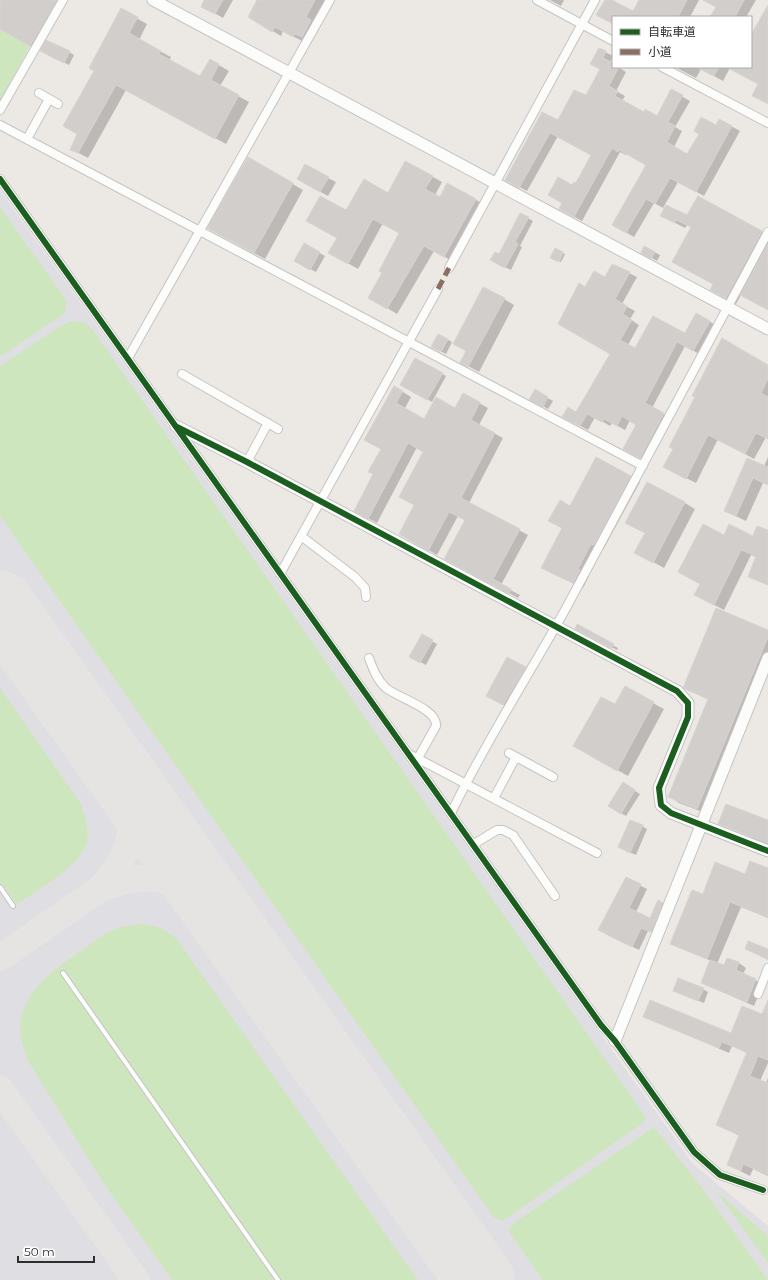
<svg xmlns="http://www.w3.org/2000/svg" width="768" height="1280" font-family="Montserrat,'Noto Sans JP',sans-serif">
	<rect width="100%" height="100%" fill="#ece8e4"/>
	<!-- airport -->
	<path fill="#dfdee2" d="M0 190 693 1164 768 1226V1280H0Z"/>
	<!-- green -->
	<path fill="#cee6be" d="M0 25 32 42 0 102Z
		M0 207 66 300 65 313 0 357Z
		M72 321 84 322 92 329 645 1116 644 1122 503 1221 494 1218 0 516V366L61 326Z
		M0 688 81 804C85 817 89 828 87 841 82 866 37 890 17 904L0 881Z
		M144 924 161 928 176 938 418 1280H172L102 1181 27 1059C24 1047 18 1033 21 1020 27 986 58 967 84 949 92 943 100 936 109 932 120 926 132 925 144 924Z
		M654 1127 702 1188 768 1280H543L511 1235 509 1230 511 1225Z
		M716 1191 768 1236V1263Z"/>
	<!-- shadow -->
	<path fill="#0003" d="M0 0H67L37 49 0 29Z
		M206 0H233L223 18 202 6Z
		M258 0H326L311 41 304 37 302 41 283 31 281 36 249 17Z
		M550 0H564L561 6Z
		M606 0H610L633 12 640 0H699L690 17H613V23Z
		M707 0H756L746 17H711L718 6Z
		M768 8V104L759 84 730 68 723 81 701 69 696 78 675 67H751V31L753 33Z
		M122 10 147 24 139 40 171 57 169 61 200 78 210 60 229 71 220 86 249 102 226 144 126 90 88 158 71 149 78 134 95 70Z
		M599 49 613 56 610 63 613 64V67H618L626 72 616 91 625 96 622 101 644 113 658 117 672 91 690 101 675 127 682 131 674 147 688 155 716 126 720 120 740 131 704 196 678 182 663 208 654 203 634 237 613 225 648 165 627 153 626 155 620 152 582 221 560 209 592 155 558 136 527 191 506 180 558 122 586 97 601 69Z
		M69 52 74 55 69 65 46 54Z
		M248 158 303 190 265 259 219 234Z
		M406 162 442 182 435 195 440 198 448 184 485 205 454 262 434 251 397 314 369 297 384 273 401 233 383 223 358 269 330 253 338 238 347 212 388 194Z
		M328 178 336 182 328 196 306 184Z
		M698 197 768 235V309L741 295 736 304 721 296 714 284 692 227 687 225 685 228 662 216 688 217Z
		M521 214 533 221 520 246 522 247 511 270 496 263Z
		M304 244 325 256 316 272 295 261Z
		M645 247 660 255 657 261 642 252Z
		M555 249 565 254 561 262 551 257Z
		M612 265 637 277 622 304 635 311 630 319 639 325 628 345 635 349 686 334 697 314 717 326 701 355 685 346 652 408 672 418 648 462 632 453 637 424 630 420 625 430 612 423 610 426 595 417 588 430 571 421 611 354 585 288 605 278Z
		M504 299 514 305 479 372 461 362Z
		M439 335 452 342 446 354 433 347Z
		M415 359 446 376 432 402 401 384Z
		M768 366V439L766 437 754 459 718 439 696 483 674 472Z
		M395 387 411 397 405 408 425 420 455 409 463 394 488 408 479 425 503 438 469 503 528 535 501 585 520 595 518 598 454 563 466 520 458 516 437 555 400 534 416 505 425 451 417 447 377 523 364 516 382 449Z
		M535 391 553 401 548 409 531 399Z
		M768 457V485L763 483 746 521 725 511 748 459 764 466Z
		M630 477 640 482 603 550 600 548 587 575 589 576 583 588 551 573 570 507Z
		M685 503 695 509 664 568 646 558V533Z
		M768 531V585L749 576 756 557 751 555 724 610 705 600 724 537 754 538Z
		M577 626 618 648 617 650 576 628Z
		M768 631V669L708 814 679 803 669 796 709 700 695 693Z
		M422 636 437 644 426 665 411 657Z
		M525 668 533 672 512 709 495 700Z
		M625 688 664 709 628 776 574 746 615 706Z
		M623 784 640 794 626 816 609 806Z
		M768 821V845L719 823Z
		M642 826 647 829 636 855 624 850Z
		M768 869V918L741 907 717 964 725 967 728 959 739 963 746 968 743 974 763 984 754 1006 702 983 711 961 671 943 704 896 745 875Z
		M626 878 647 889 636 912 650 919 662 903 669 907 658 935 648 931 639 950 606 934Z
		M746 949 768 951V960Z
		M703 989 708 992 704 1003 679 993Z
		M768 1002V1063L760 1081 766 1083 768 1078V1176L753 1169 750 1176 728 1165 740 1136 717 1125 747 1053 732 1046 729 1053 644 1016 732 1034 763 1015Z"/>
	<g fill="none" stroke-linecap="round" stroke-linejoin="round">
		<!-- taxiway -->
		<path stroke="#e6e4e2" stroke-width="27" d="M99 890C136 850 139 819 116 769
			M0 958 98 890C147 868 180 877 218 913
			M0 1089 136 1280"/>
		<!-- runway -->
		<path stroke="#e6e4e2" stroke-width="69" d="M0 605 480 1280"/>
	</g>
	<!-- building -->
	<path fill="#d1cecb" stroke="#d7d4d0" d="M0 0H57L30 46 0 29Z
		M204 0H223L215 14 201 7Z
		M257 0H315L306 17 311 20 302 37 295 34 293 37 275 27 272 32 248 17Z
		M605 0H612L633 11 639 0H687L678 17H613V24L596 15Z
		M703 0H744L735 17H710L716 7Z
		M768 5V104L752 96 758 84 726 67H751V35Z
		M121 8 138 17 129 33 161 51 159 54 200 76 210 59 219 64 211 80 239 95 215 139 116 85 78 153 70 150 77 134 63 126 94 71 89 68Z
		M46 40 70 51 64 63 40 51Z
		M599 48 606 51 603 58 613 63V67H619L609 86 618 91 615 96 644 112 645 109 657 116 671 89 683 95 668 122 675 126 667 142 687 154 699 134 694 131 701 117 716 125 719 119 732 126 696 192 670 178 655 204 646 199 626 233 612 225 646 165 619 150 618 152 612 148 574 217 559 209 562 203 548 195 558 177 572 185 574 182 576 183 591 155 550 133 519 188 505 180 542 112 558 120 574 90 586 95 600 69 590 64Z
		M696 67H719L714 76Z
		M248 157 293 183 254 253 207 228Z
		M405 161 433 176 425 189 440 197 447 183 476 199 444 257 424 246 387 309 368 298 382 273 379 271 399 233 373 219 348 264 328 253 337 238 306 221 320 196 346 210 364 179 388 193Z
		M305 164 329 177 320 192 297 179Z
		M698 196 762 231 726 298 710 290 713 284 672 262 691 227 676 220 675 223 660 216 666 205 687 215Z
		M520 213 529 217 515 242 518 244 505 268 490 260 495 252 499 254Z
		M304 243 320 252 310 270 294 261Z
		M768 244V310L740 295Z
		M644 246 655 252 651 259 641 253Z
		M555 248 563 252 559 262 550 258Z
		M612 264 630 272 615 299 627 306 623 314 632 320 620 340 635 348 653 316 685 333 696 313 710 321 693 351 677 342 645 403 664 413 640 458 623 449 636 425 622 416 617 426 604 419 602 422 587 414 580 426 562 417 568 407 576 412 610 354 558 324 579 283 585 287 594 271 605 277Z
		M483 287 505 298 468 367 460 363 466 351 453 344Z
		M438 334 448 339 441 352 431 347Z
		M722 338 768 365V379L761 393 768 397V439L756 433 745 454 708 435 686 479 663 467 673 449 669 447 695 397 692 396Z
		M415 358 443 373 427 400 400 385Z
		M394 386 403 391 396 403 424 419 436 397 455 408 463 393 480 402 471 420 495 433 461 498 520 529 493 579 511 589 509 594 444 559 465 520 449 512 428 551 399 534 414 505 399 497 423 452 408 443 368 519 354 511 373 474 368 472 381 449 364 440Z
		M535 389 548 397 543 407 529 400Z
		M596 457 631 476 594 545 591 544 578 569 580 570 573 583 541 568 562 528 548 521 560 500 570 506Z
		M747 458 768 467V485L753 478 736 516 724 511Z
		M647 482 685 502 653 563 634 553 645 533 625 523Z
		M703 524 724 535 729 524 753 536 757 526 768 530V585L748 577 756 556 741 550 714 605 694 595 700 584 678 572Z
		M716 608 768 630V637L697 809 668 797 708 699 683 688Z
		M577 624 614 644 611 648 575 629Z
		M422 634 433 640 420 663 409 657Z
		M507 657 526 667 503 705 486 696Z
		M625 686 654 702 617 771 573 746 601 697 615 704Z
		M623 782 635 790 621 814 608 806Z
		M726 804 768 820V843L718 824Z
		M630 820 643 825 630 853 618 847Z
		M750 861 768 868V917L730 902 707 959 670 944 692 890 703 894 715 862 745 874Z
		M626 877 641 884 629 908 650 918 658 900 663 903 651 932 641 928 632 947 598 930Z
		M748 941 768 949V959L745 949Z
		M727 958 739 962 736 970 756 979 747 1002 701 983 710 960 724 965Z
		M678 978 704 988 698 1001 673 991Z
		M650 1000 731 1033 742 1006 762 1014 768 1000V1060L758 1056 750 1076 768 1083V1175L743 1164 741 1171 727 1165 739 1135 716 1125 747 1052 722 1042 719 1048 643 1017Z"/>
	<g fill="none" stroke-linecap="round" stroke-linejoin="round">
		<!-- lane casing -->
		<g stroke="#c5c4c5" stroke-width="6">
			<path id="lane" d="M0 887 13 906
				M63 973 278 1280"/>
		</g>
		<!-- street casing -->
		<g stroke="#c5c4c5" stroke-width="10">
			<path id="street" d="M537 0 613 41
				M662 67 768 123
				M39 93 58 104
				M0 110 63 0
				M0 125 643 466
				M27 139 49 99
				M0 179 601 1025 615 1041 694 1152 720 1175 763 1190
				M449 268 595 0
				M128 358 330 0
				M182 374 278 429
				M247 462 268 423
				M301 536 355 577 365 588 366 597
				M280 574 438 289
				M369 658C373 669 377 680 386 688 398 698 438 709 436 726L418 758
				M509 753 553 777
				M411 755 597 853
				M494 798 516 757
				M451 813C485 743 527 678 565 610 633 484 700 357 768 232
				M474 844 497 830H503L513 835 555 896
				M758 994 768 968"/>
		</g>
		<!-- secondary casing -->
		<g stroke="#c5c4c5" stroke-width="13">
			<path id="secondary" d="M153 0 768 329
				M176 426 247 462 677 691 688 703V717L659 788 661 805 671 813 768 851
				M615 1041 768 658"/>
		</g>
		<!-- lane -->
		<use href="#lane" stroke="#fcfcfb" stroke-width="4"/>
		<!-- street -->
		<use href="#street" stroke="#fcfcfb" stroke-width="8"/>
		<!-- secondary -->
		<use href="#secondary" stroke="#fcfcfb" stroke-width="11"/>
		<!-- quiet -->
		<path stroke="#8d6e63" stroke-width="5" stroke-dasharray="10 5" stroke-linecap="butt" d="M438 289 449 268"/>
		<!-- cycleway casing -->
		<g stroke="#fff" stroke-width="8">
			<path id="cycleway" d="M0 179 601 1025 615 1041 694 1152 720 1175 763 1190
				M177 427 247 462 677 691 688 703V717L659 788 661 805 671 813 768 851"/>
		</g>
		<!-- cycleway -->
		<use href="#cycleway" stroke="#1b5e20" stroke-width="6"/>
	</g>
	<!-- legend -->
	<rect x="612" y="16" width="140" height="52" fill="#ffffff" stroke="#ababab"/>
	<rect x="620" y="29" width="20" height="6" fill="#1b5e20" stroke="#ababab"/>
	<text x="648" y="36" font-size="12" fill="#2e2e2e">自転車道</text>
	<rect x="620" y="49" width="20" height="6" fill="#8d6e63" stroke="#ababab"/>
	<text x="648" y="56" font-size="12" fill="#2e2e2e">小道</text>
	<!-- scale -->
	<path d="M18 1256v6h76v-6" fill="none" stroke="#2e2e2e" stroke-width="2"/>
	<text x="24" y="1256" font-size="12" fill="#2e2e2e" stroke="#ffffff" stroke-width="3" paint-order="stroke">50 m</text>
</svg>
